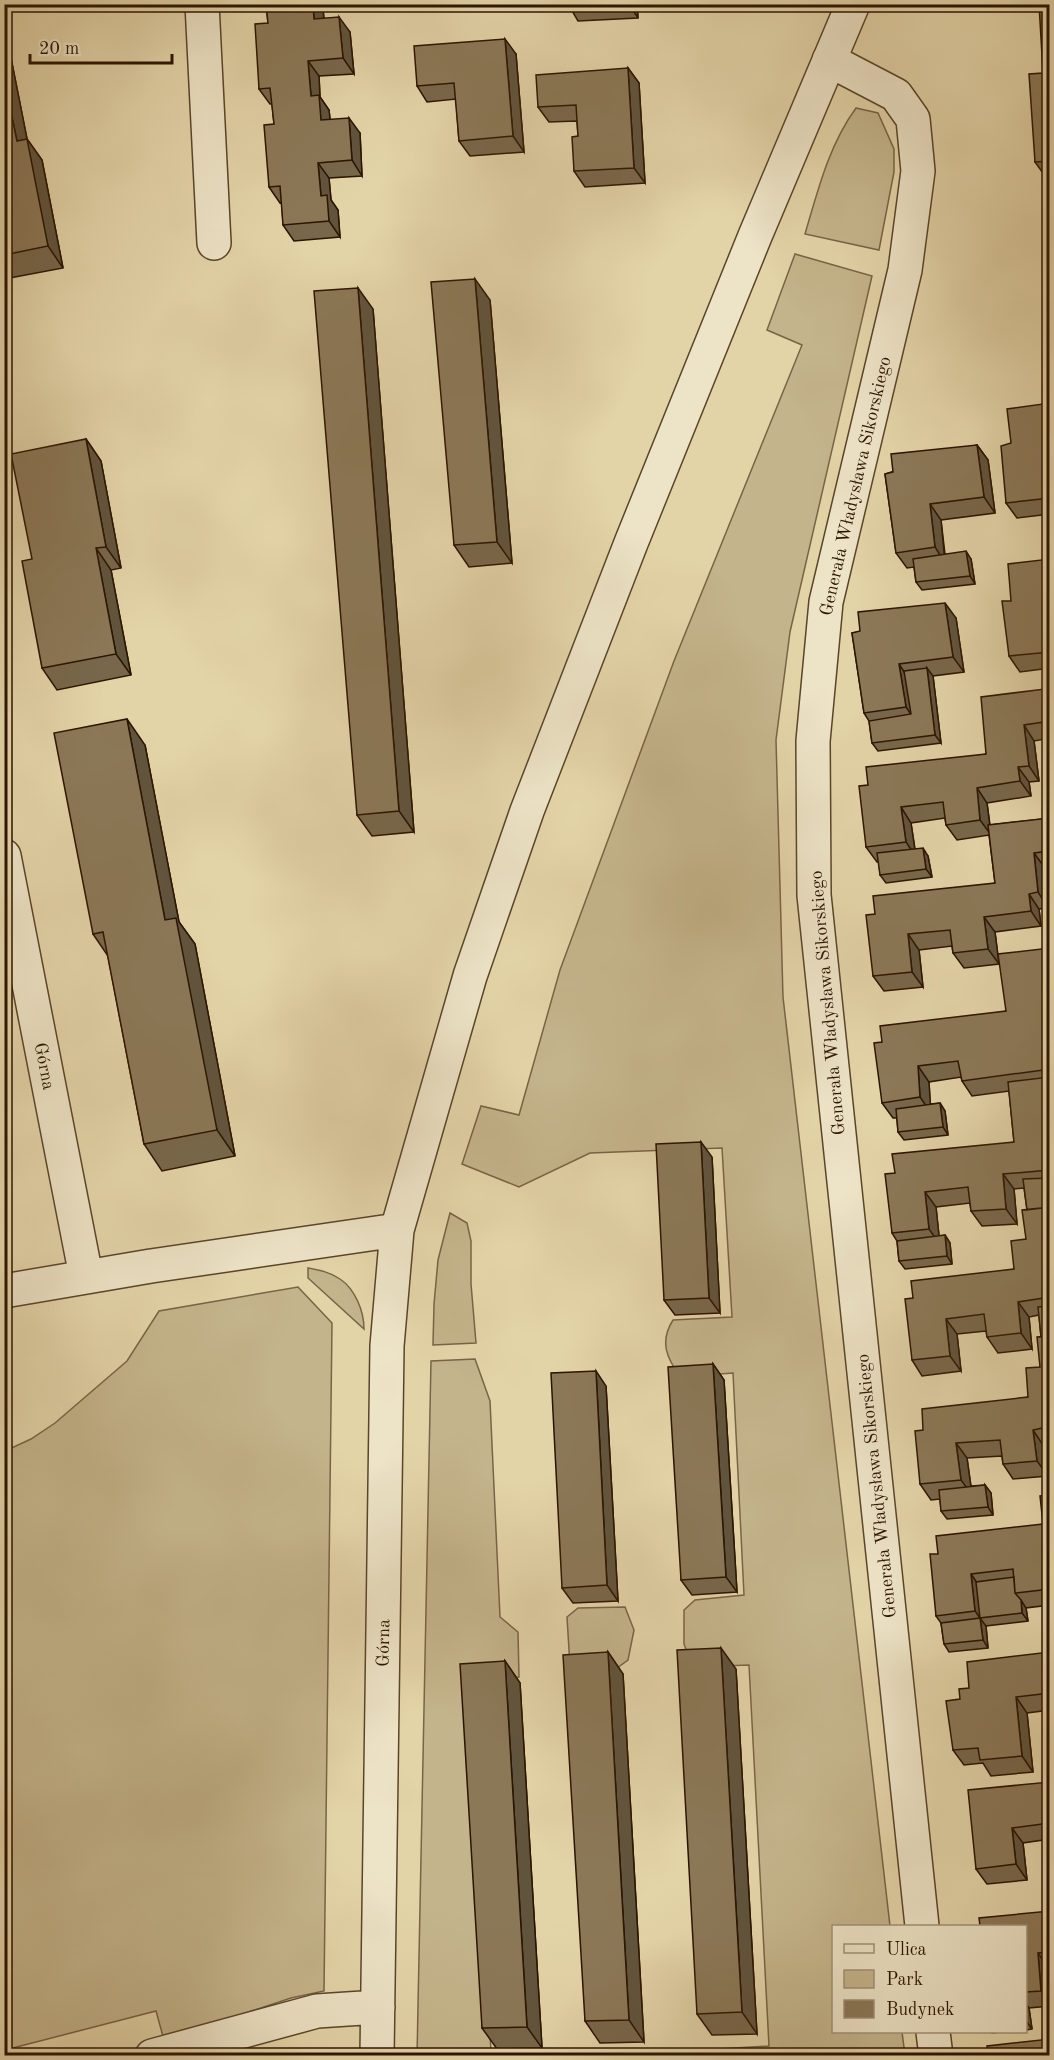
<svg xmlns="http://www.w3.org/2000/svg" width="1054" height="2060" font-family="'Old Standard TT',serif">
	<rect width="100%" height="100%" fill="#e3d4a8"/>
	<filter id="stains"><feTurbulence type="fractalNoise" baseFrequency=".00333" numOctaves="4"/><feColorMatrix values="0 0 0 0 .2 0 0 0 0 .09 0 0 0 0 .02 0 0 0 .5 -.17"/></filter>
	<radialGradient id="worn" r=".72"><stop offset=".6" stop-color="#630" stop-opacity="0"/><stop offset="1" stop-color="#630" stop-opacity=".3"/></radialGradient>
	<!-- green -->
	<path fill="#c4b48b" stroke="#786446" stroke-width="1.5" d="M856 108 878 113 894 149V172L879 250 805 234C818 190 829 145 856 108Z
		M795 254 872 276 790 632 776 740 783 997 890 1926H834V2032H902L905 2055H616L769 2046 749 1665 693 1667 684 1644V1610L695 1600 744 1595 733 1373 680 1377C667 1358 659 1342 673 1320L732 1317 722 1148 590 1153 519 1187 462 1164 481 1106 519 1115 560 970 674 661 802 345 767 330Z
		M450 1213 467 1223 471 1241V1284L476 1343 433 1345 434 1304 438 1260Z
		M308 1268C319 1270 330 1272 340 1279 355 1289 364 1311 364 1329L308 1278Z
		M298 1287 332 1323 324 1991 291 1998 164 2040 156 2011 5 2050V1451L31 1439 55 1423 127 1361 159 1311Z
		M475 1359 490 1401 500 1617 518 1632 519 1677 469 1680 491 2051 484 2055 417 2056 431 1361Z
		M625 1607 634 1630 628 1660 617 1668 570 1666 567 1617 578 1608Z"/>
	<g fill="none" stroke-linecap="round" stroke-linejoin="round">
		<!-- street casing -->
		<g stroke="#5a452a" stroke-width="36">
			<path id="street" d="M202 4 214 243
				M829 60 896 95 913 119 918 171 905 270 826 602 813 741 814 895 922 1926
				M4 856 86 1276
				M4 1291 151 1266 397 1230
				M933 2032 936 2056
				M152 2056 317 2011 378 2007
				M377 2056 387 1346 397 1230 470 976 527 811 631 543 755 236 853 4"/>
		</g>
		<!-- street -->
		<use href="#street" stroke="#ede3c6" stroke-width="33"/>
	</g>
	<!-- wall -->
	<path fill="#78674b" stroke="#2c1500" stroke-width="1.5" d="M266 4H320L323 9 324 18 350 32 354 74 319 76 320 97 329 110 330 120 360 133 362 176 329 178 331 200 338 210 340 237 294 241 283 225 282 202 280 203 269 187 274 124 272 104H270L259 89 268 23Z
		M568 4H637L638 18 578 21Z
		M1050 4V183L1035 162Z
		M4 48 11 58 27 139 42 160 63 268 4 279Z
		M516 54 524 152 470 156 459 141 456 99 427 102 417 86Z
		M628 68 639 83 645 183 585 187 574 171 578 136 577 121 549 122 538 107Z
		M490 300 512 563 469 567 454 545Z
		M373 309 414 832 372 836 357 815Z
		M1050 403V514L1017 518 1006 503 1011 443Z
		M86 439 101 461 121 568 111 570 131 675 57 690 42 668 32 559Z
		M977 445 988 460 995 513 941 520 945 554 971 559 975 584 922 590 916 582 914 567 907 568 896 553 885 474Z
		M1050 559V668L1020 672 1009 656 1011 601Z
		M956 618 964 672 933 676 941 743 878 751 872 743 869 721 864 713 852 633Z
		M1045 689 1050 695V738L1034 741 1039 781 1029 782 1031 796 987 803 990 825 1050 818V867L1045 868 1048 908 1039 909 1041 926 995 932 999 964 964 968 953 953 952 946 919 950 923 987 884 991 873 976 875 914 995 883 989 835 957 840 946 825 945 818 911 823 915 849 928 856 932 877 886 883 880 875 879 862H877L866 847 868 785 986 754Z
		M145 745 179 922 195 944 235 1156 162 1171 144 1144 108 956 93 934Z
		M1050 948V1445L1049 1444 1043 1445 1048 1476 1013 1479 1003 1464 1002 1456 967 1458 971 1486 985 1485 991 1493 993 1515 947 1519 941 1511 940 1499 931 1500 920 1484 923 1430 1028 1397 1040 1367 1041 1337 1039 1315 1029 1317 1032 1349 998 1353 987 1337 986 1331 957 1334 961 1371 922 1376 912 1360 913 1298 1014 1269 1026 1239 1027 1210 1024 1188 1014 1189 1017 1224 982 1226 971 1211 970 1203 936 1207 939 1236 945 1235 950 1243 952 1264 905 1269 899 1261 897 1241 892 1233 895 1173 1014 1142 1009 1091 972 1096 962 1081 961 1077 929 1082 930 1104 940 1103 945 1111 948 1135 904 1140 898 1132 897 1118H893L882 1103V1042L1006 1011Z
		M712 1157 720 1313 675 1315 664 1300Z
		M713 1364 724 1380 737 1592 692 1595 681 1580Z
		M606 1386 618 1601 573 1603 562 1588Z
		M1050 1495V1605L1026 1608 1028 1621 986 1626 988 1648 949 1652 944 1644 941 1623 936 1616 938 1554 1043 1524Z
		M608 1652 623 1674 644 2042 600 2043 585 2021Z
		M1050 1652V1710L1027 1713 1033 1772 991 1776 983 1763 964 1765 953 1750 960 1699 969 1688Z
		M505 1661 520 1683 542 2048 497 2049 482 2028Z
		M736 1669 757 2034 712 2035 697 2014Z
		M1050 1782V1839L1023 1843 1027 1880 987 1884 976 1869Z
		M1050 1911V1969H1049L1050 2006 1029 2008 1032 2029 1026 2030V1926Z
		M991 2031H1008L992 2033Z"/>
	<!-- shaded-wall -->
	<path fill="#61543d" stroke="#2c1500" stroke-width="1.5" d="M313 4H320L323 9 325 35 314 19Z
		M629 4H637L638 18Z
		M339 17 350 32 354 74 343 58Z
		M505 39 516 54 524 152 513 136Z
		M4 48 11 58 27 139 42 160 63 268 48 246 17 141 4 79Z
		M308 61 319 76 320 97 329 110 332 136 321 120 311 96Z
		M628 68 639 83 645 183 634 168Z
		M349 118 360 133 362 176 352 160Z
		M318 163 329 178 331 200 338 210 340 237 329 221 321 196Z
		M475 279 490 300 512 563 497 542Z
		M358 288 373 309 414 832 399 811Z
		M86 439 101 461 121 568 106 547Z
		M977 445 988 460 995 513 984 497Z
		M930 504 941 520 945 563 935 547Z
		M96 548 111 570 131 675 116 654Z
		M966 551 971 559 975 584 970 576Z
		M945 603 956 618 964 672 953 657Z
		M899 664 909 679 916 722 906 707Z
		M927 668 933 676 941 743 935 735Z
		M1045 689 1050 695V719Z
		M127 719 145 745 179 922 195 944 235 1156 217 1130 165 920Z
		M1024 725 1034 741 1039 781 1029 766Z
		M1018 767 1029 782 1031 796 1020 781Z
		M977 788 987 803 991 835 980 820Z
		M901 807 911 823 916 857 906 842Z
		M923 848 928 856 932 877 926 869Z
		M1034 853 1045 868 1048 908 1038 892Z
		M1029 894 1039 909 1041 926 1031 911Z
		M984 917 995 932 999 964 988 949Z
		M908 934 919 950 923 987 912 972Z
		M918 1066 929 1082 931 1113 920 1097Z
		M940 1103 945 1111 948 1135 943 1127Z
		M701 1142 712 1157 720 1313 709 1298Z
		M1003 1174 1014 1189 1017 1224 1006 1209Z
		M925 1192 936 1207 940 1245 929 1229Z
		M945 1235 950 1243 952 1264 947 1256Z
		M1018 1302 1029 1317 1032 1349 1021 1333Z
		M946 1319 957 1334 961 1371 950 1356Z
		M713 1364 724 1380 737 1592 726 1577Z
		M596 1371 606 1386 618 1601 607 1585Z
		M1033 1430 1043 1445 1048 1476 1037 1461Z
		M956 1443 967 1458 972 1495 961 1480Z
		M985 1485 991 1493 993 1515 988 1507Z
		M971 1574 982 1590 980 1618 975 1611Z
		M1021 1600 1026 1608 1028 1621 1022 1613Z
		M980 1618 986 1626 988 1648 983 1640Z
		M721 1648 736 1669 757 2034 742 2012Z
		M608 1652 623 1674 644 2042 629 2020Z
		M505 1661 520 1683 542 2048 527 2027Z
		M1016 1697 1027 1713 1033 1772 1022 1756Z
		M1012 1828 1023 1843 1027 1880 1016 1864Z
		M1038 1953 1049 1969 1050 2002 1041 1991Z
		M1026 2004 1029 2008 1032 2029 1026 2021Z"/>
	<!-- building -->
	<path fill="#8b7857" stroke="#2c1500" stroke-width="1.5" d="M266 4H313L314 19 339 17 343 58 308 61 311 96 319 95 321 120 349 118 352 160 318 163 321 196 327 195 329 221 283 225 280 186 269 187 264 125 274 124 270 88 259 89 255 24 268 23Z
		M568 4H596L568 6Z
		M1039 4H1050V161L1035 162 1029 74 1043 73Z
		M505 39 513 136 459 141 454 83 417 86 414 46Z
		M628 68 634 168 574 171 572 137 578 136 576 105 538 107 536 75Z
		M4 79 17 141 27 139 48 246 4 255Z
		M475 279 497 542 454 545 431 282Z
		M358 288 399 811 357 815 314 291Z
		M1050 403V498L1006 503 1001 446 1011 443 1007 409Z
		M86 439 106 547 96 548 116 654 42 668 22 561 32 559 11 454Z
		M977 445 984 497 930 504 935 547 896 553 885 474 893 472 891 454Z
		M966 551 970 576 916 582 913 559Z
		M1050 559V652L1009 656 1002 601H1011L1008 564Z
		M945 603 953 657 899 664 906 707 864 713 852 633 860 631 858 612Z
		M927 668 935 735 872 743 869 721 911 714 904 671Z
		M1045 689 1050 721 1024 725 1029 766 1018 767 1020 781 977 788 980 820 946 825 943 802 901 807 906 842 866 847 859 786 868 785 866 767 986 754 981 697Z
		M127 719 165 920 176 918 217 1130 144 1144 103 932 93 934 54 733Z
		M1050 818V851L1034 853 1038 892 1029 894 1031 911 984 917 988 949 953 953 950 930 908 934 912 972 873 976 866 915 875 914 873 896 995 883 988 825Z
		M923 848 926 869 880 875 877 853Z
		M1050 948V1069L962 1081 958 1061 918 1066 920 1097 882 1103 874 1043 882 1042 880 1026 1006 1011 998 954Z
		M1050 1077V1170L1003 1174 1006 1209 971 1211 968 1187 925 1192 929 1229 892 1233 885 1174 895 1173 892 1154 1014 1142 1008 1082Z
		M940 1103 943 1127 898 1132 896 1109Z
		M701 1142 709 1298 664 1300 656 1144Z
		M1050 1178V1207L1027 1210 1023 1179Z
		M1050 1207V1297L1018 1302 1021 1333 987 1337 984 1314 946 1319 950 1356 912 1360 905 1299 913 1298 911 1281 1014 1269 1011 1241 1026 1239 1022 1210Z
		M945 1235 947 1256 899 1261 897 1241Z
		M1050 1306V1336L1041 1337 1038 1307Z
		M1050 1336V1445L1047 1427 1033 1430 1037 1461 1003 1464 1000 1440 956 1443 961 1480 920 1484 915 1431 923 1430 922 1409 1028 1397 1026 1368 1040 1367 1037 1337Z
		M713 1364 726 1577 681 1580 668 1367Z
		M596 1371 607 1585 562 1588 551 1373Z
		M985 1485 988 1507 941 1511 939 1490Z
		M1050 1495V1589L1015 1593 1013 1569 971 1574 975 1611 936 1616 930 1554H938L936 1536 1043 1524 1040 1496Z
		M1014 1577 1015 1593 1021 1600 1022 1613 980 1618 983 1640 944 1644 941 1623 980 1618 976 1582Z
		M721 1648 742 2012 697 2014 677 1650Z
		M608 1652 629 2020 585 2021 563 1655Z
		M1050 1652V1693L1016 1697 1022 1756 980 1760 978 1748 953 1750 946 1701 960 1699 959 1689 969 1688 967 1662Z
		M505 1661 527 2027 482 2028 460 1664Z
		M1050 1782V1823L1012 1828 1016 1864 976 1869 968 1790Z
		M1050 1911V1952L1038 1953 1041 1991 1026 1992V1926H980L979 1918Z
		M1050 2039V2055H988L987 2046Z"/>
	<g text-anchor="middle" stroke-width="4.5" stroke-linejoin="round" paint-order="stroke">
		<!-- street labels -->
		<g font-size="18" fill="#2c1500" stroke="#ede3c6">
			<text transform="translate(855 486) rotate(-77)" y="6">Generała Władysława Sikorskiego</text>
			<text transform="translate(827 1003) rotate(-95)" y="6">Generała Władysława Sikorskiego</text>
			<text transform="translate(45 1066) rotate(79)" y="6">Górna</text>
			<text transform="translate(876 1486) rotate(-96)" y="6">Generała Władysława Sikorskiego</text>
			<text transform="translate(383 1643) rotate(-89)" y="6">Górna</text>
		</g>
	</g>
	<!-- margin -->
	<rect width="1054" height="2060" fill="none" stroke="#e3d4a8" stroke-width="24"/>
	<rect x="6" y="6" width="1042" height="2048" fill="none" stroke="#2c1500" stroke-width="3"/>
	<rect x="12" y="12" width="1030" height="2036" fill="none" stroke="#2c1500" stroke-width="1.5"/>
	<!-- legend -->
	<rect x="832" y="1925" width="195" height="108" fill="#ede3c6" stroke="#a09177" stroke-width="1.5"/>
	<rect x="844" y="1944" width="30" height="9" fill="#ede3c6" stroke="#a09177" stroke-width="1.5"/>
	<text x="886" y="1955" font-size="18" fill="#2c1500">Ulica</text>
	<rect x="844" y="1970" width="30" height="18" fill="#c4b48b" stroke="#a09177" stroke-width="1.5"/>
	<text x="886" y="1985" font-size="18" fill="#2c1500">Park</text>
	<rect x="844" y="2000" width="30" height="18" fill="#8b7857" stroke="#a09177" stroke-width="1.5"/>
	<text x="886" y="2015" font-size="18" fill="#2c1500">Budynek</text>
	<!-- scale -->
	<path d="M30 54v9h142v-9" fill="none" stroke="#2c1500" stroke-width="3"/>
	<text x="39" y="54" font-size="18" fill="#2c1500" stroke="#ede3c6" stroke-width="4.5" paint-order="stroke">20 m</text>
	<rect width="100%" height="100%" filter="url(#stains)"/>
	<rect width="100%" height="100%" fill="url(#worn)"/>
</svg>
